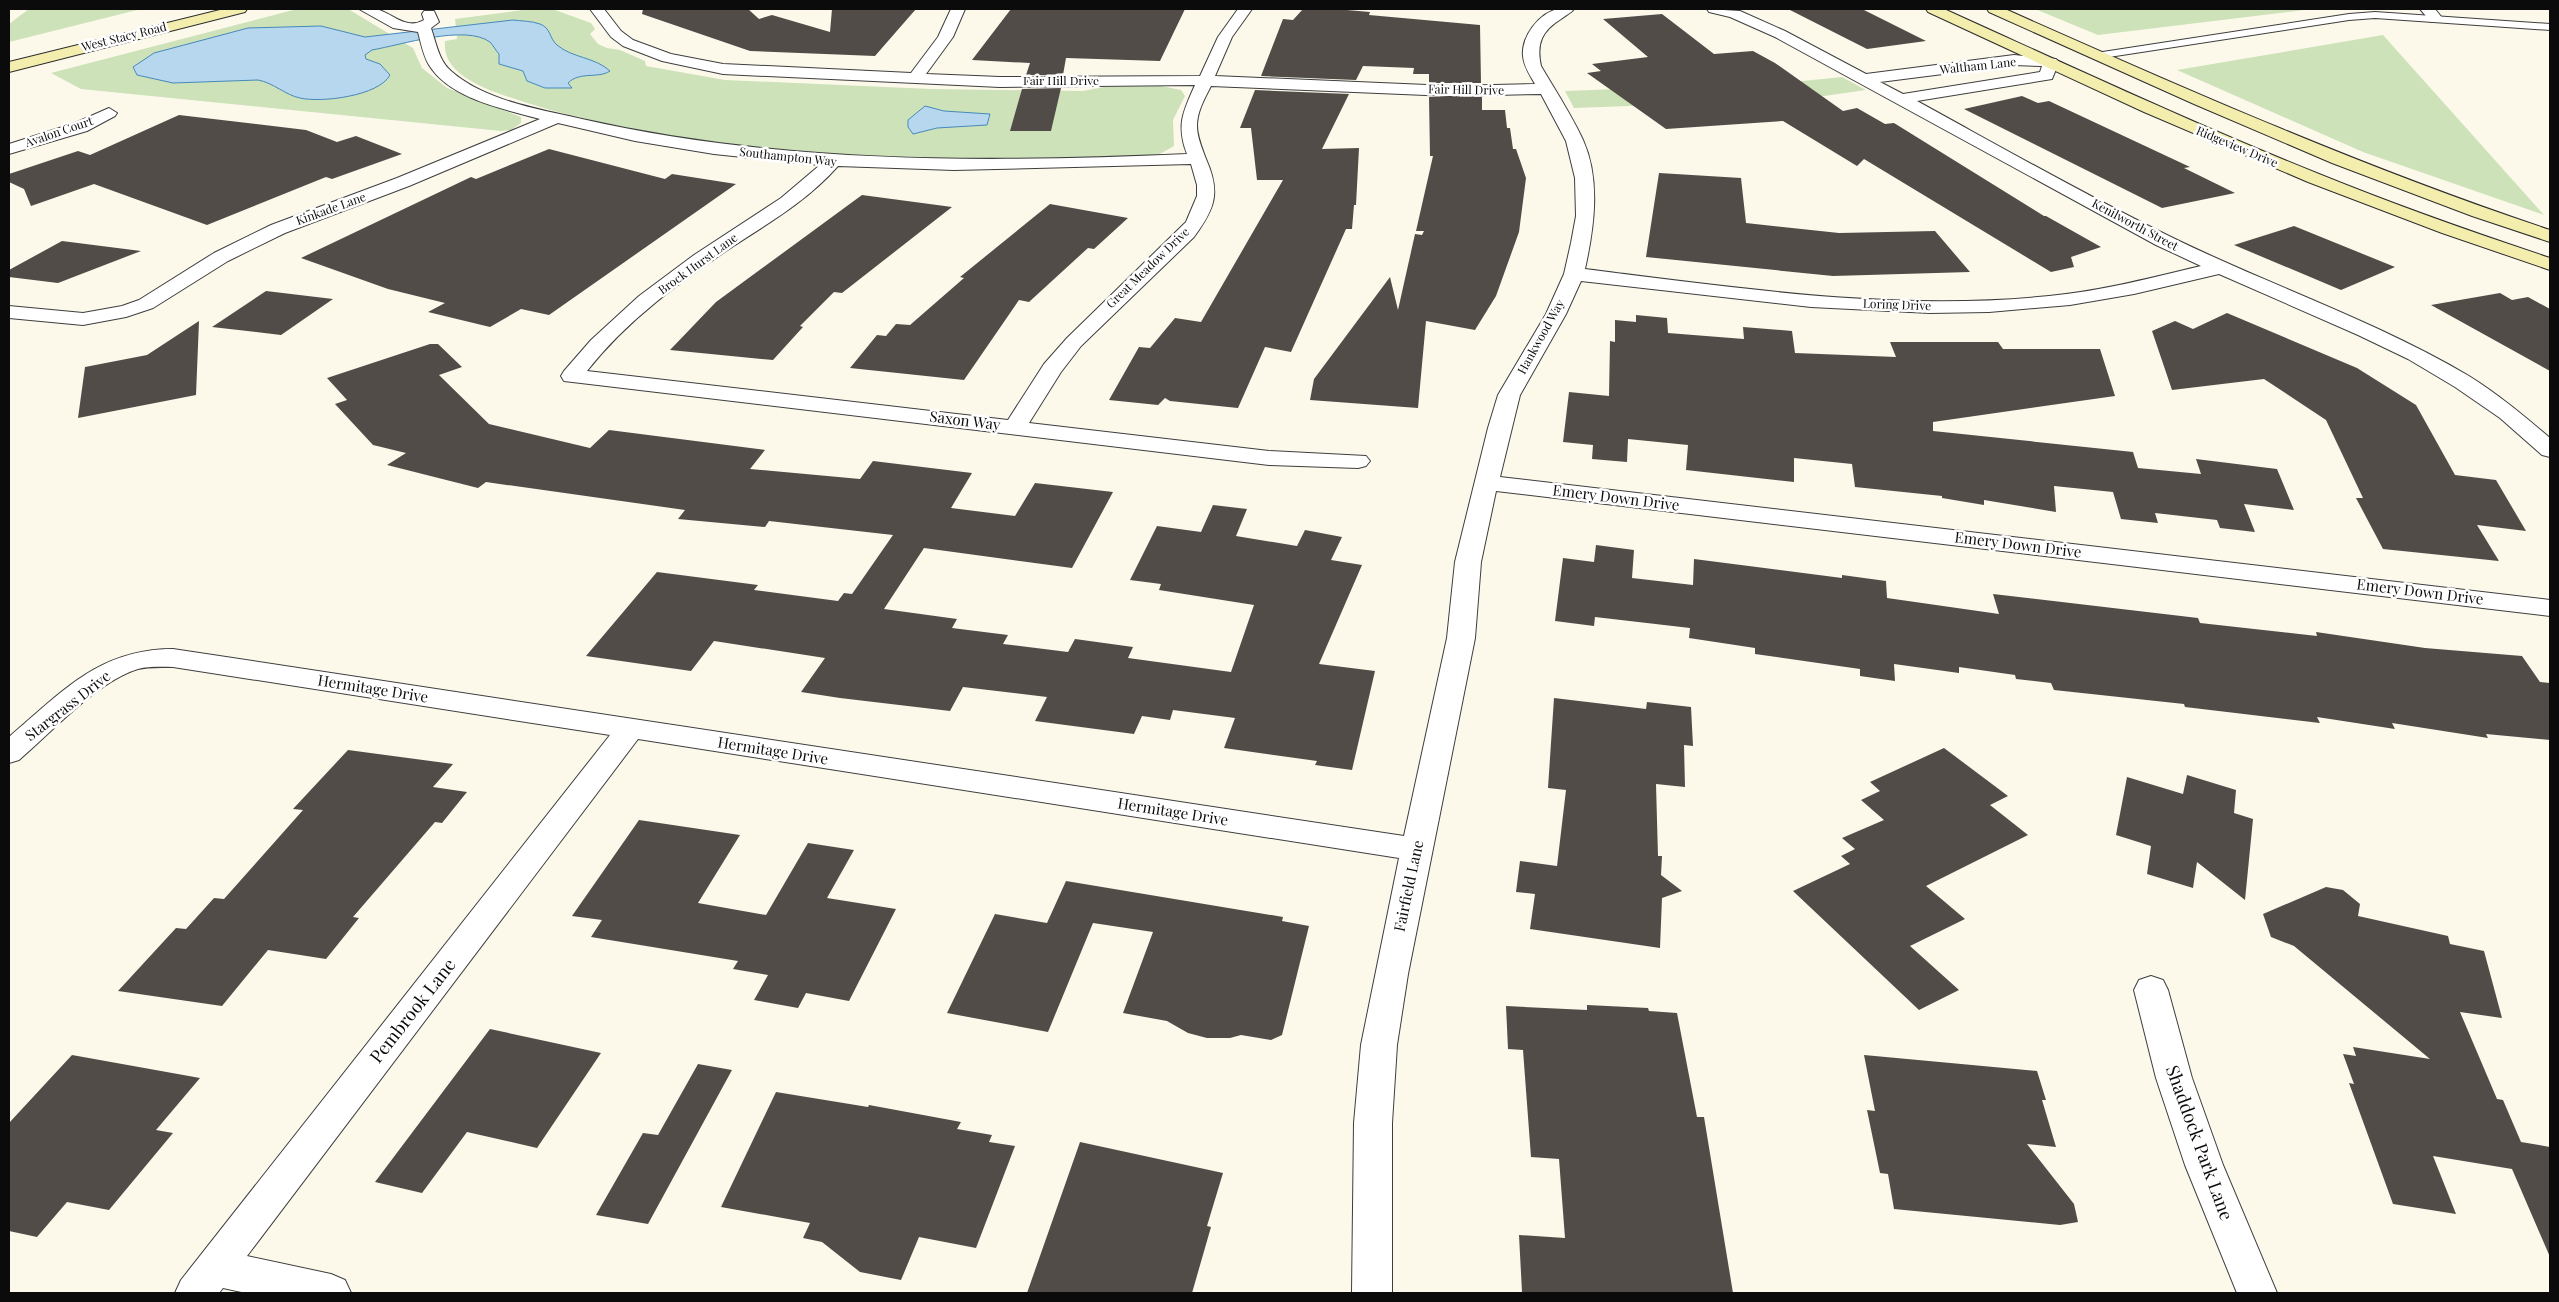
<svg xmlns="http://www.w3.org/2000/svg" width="2559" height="1302" font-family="'Playfair Display',serif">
	<rect width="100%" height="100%" fill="#fcf9eb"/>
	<!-- green -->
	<path fill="#cde2b9" d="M29 9H141L9 42V24Z
		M297 9H348L413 48 422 68 447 88 521 117V123L511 130 501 131 81 89 51 73Z
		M530 9 555 10 591 23 595 29 590 34 598 44 607 48 620 50 645 61 646 66 725 80 931 89 1083 91 1104 87 1161 86 1181 90 1185 96 1173 120 1174 146 1158 155C1109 157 1060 160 1011 162 892 164 770 154 654 133 608 124 562 115 518 100 492 91 441 77 445 41L457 39 455 19Z
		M2035 9H2312L2098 35Z
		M2383 35 2544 215 2363 152 2177 70Z
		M1842 77 1866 90 1796 100 1574 108 1565 91 1783 83Z"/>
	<!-- water -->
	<path fill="#b6d7ed" stroke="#4689bb" d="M513 20C521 21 532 21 540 24 551 28 549 38 557 45 572 58 595 57 610 71 598 79 580 71 568 83L572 88H545L527 81 523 71 499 64V54C496 51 493 45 490 42 465 24 401 45 372 50L365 55 366 59 380 64 390 75C379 96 321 103 300 98 285 95 274 83 258 80L173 83 137 75 133 67 154 53 248 28 321 26 365 37Z
		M925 106 944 111 990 114 987 125 937 128 913 134 908 127V120Z"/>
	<!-- building -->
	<path fill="#524c48" d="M643 9H748L759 19 772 15 830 32 832 9H916L875 56 750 51 642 14Z
		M1011 9H1185L1160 61 1066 58 1063 75H1026L1030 63 972 60Z
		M1303 9H1335L1370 12 1369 15 1480 25 1481 83H1429V74H1413L1414 68 1363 66 1356 80 1261 76 1283 19 1293 20Z
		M1788 9H1862L1926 41 1867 49Z
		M1662 14 1714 54 1753 51 1775 63 1843 111 1857 108 1885 124 1894 123 2044 216H2046L2101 247 2071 257 2074 267 2051 272 1864 159 1857 166 1783 121 1666 129 1587 73 1601 71 1592 64 1648 57 1603 19Z
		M1061 88 1051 131H1010L1022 89Z
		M1255 90 1349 94 1322 149 1359 148 1356 205H1354L1352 229H1346L1291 352 1265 347 1238 408 1170 401 1165 398 1158 405 1109 400 1139 347 1150 348 1175 318 1201 322 1283 180H1257L1251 128H1240Z
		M2022 96 2038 103 2049 101 2190 167 2184 168 2235 193 2162 208 1964 109Z
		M1429 97H1482V110H1505L1507 128H1510L1513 149H1516L1526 178 1519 232 1496 296 1475 330 1426 321 1418 408 1310 400 1314 379 1390 277 1398 310 1415 234 1422 235 1424 231H1416L1433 156H1430Z
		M179 115 306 130 337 142 356 136 402 154 332 179 326 177 207 225 94 184 31 206 24 189 9 182V174L78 151 90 155Z
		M549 149 665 179 672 174 736 184 549 315 521 309 490 327 428 312 445 303 388 289 301 258 471 177 476 179Z
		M1659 173 1741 178 1746 223 1839 233 1935 231 1970 272 1833 276 1646 257Z
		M862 195 952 207 842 293 834 292 800 326 803 327 773 360 670 350 716 302Z
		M1050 204 1128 218 1094 249 1088 248 1029 302 1019 300 964 380 850 368 877 335 886 336 896 324 910 325 964 278 960 277Z
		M2294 226 2395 267 2341 290 2234 245Z
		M62 241 141 251 58 283 9 277V270Z
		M266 291 333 299 281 335 212 327Z
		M2500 293 2512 300 2528 297 2550 309V371L2431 305Z
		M2227 313 2357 368 2416 405 2455 475 2496 480 2526 531 2477 525 2499 561 2383 549 2356 498H2363L2326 420 2264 379 2172 390 2152 331 2175 321 2193 329Z
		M1636 315 1667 318 1668 333 1744 339 1743 327 1792 331 1795 353 1896 357 1890 342H1998L2003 349H2100L2115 396 1933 422V431L2133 452 2138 468 2201 474 2196 459 2277 469 2294 510 2244 504 2255 532 2220 528 2217 520 2155 513 2158 523 2121 519 2113 492 2054 486 2056 512 1984 500V505L1942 498V496L1855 487 1852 464 1794 458V482L1686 470 1688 445 1628 439 1627 462 1592 459 1593 445 1563 442 1569 392 1609 396 1610 341 1615 342V320L1636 322Z
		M199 321 196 395 78 418 85 367 147 355Z
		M430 344H438L462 367 439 375 489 424 590 448 609 430 765 450 750 469 860 479 873 461 972 473 951 508 1015 516 1035 483 1113 492 1072 568 924 548 884 609 957 619 952 628 1008 635 1003 644 1068 652 1075 639 1133 647 1128 658 1231 672 1254 605 1159 590 1161 584 1130 580 1157 526 1201 532 1213 505 1247 509 1236 536 1297 546 1305 530 1342 537 1331 560 1362 565 1319 664 1375 671 1352 770 1315 765 1317 761 1224 748 1235 718 1173 710 1170 720 1142 716 1134 734 1035 721 1047 697 963 687 950 711 840 698 801 692 825 658 714 641 691 671 586 656 657 572 758 585 754 590 838 601 844 593 852 594 893 535 769 521 765 527 678 519 685 510 486 482 478 488 387 465 406 453 373 445 335 404 347 400 327 378Z
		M1596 545 1634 550 1632 578 1693 585 1694 559 1842 578V575L1886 581 1887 598 1999 614 1993 594 2198 618 2200 623 2317 636 2316 632 2425 648 2522 656 2540 682 2550 683V740L2486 734 2488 738 2392 723 2395 729 2317 717 2320 723 2185 707 2184 704 2054 690 2051 683 2016 679 2015 675 1959 667V673L1894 664 1895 681 1860 676V669L1755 654V648L1689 638 1690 628 1595 617 1594 626 1555 621 1563 558 1594 562Z
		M1554 698 1646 709 1647 702 1691 707 1693 746 1684 745 1685 787 1656 784 1658 856H1662L1661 875 1682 891 1662 898 1660 948 1530 929 1535 894 1516 892 1520 861 1557 866 1566 790 1548 788Z
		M1944 748 2008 796 1990 805 2028 835 1926 886 1965 919 1910 946 1959 990 1919 1010 1793 891 1850 864 1841 856 1855 849 1842 838 1884 820 1861 800 1880 791 1870 782Z
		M348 750 453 764 433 787 467 792 442 823 435 822 353 917 359 918 326 959 268 950 222 1006 118 991 176 928 186 929 214 898 224 899 303 810 293 809Z
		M2187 775 2236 790 2234 813 2253 819 2245 900 2197 862 2193 888 2147 874 2151 846 2116 835 2127 777 2183 794Z
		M639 820 740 835 698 903 766 915 808 843 854 850 827 898 896 909 849 1001 806 993 798 1008 754 1000 768 975 733 969 738 961 591 937 602 920 572 916Z
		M1066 881 1283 917 1282 921 1309 926 1282 1035 1271 1040 1241 1035 1230 1038H1207L1188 1033 1167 1021 1123 1013 1153 932 1093 923 1048 1032 947 1013 995 914 1047 923Z
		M2326 887 2343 890 2360 904 2358 916 2448 936 2450 944 2484 951 2502 1018 2460 1012 2497 1099 2503 1100 2521 1142 2550 1147V1257L2512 1169 2433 1156 2456 1214 2393 1204 2349 1083 2354 1084 2343 1054 2356 1056 2353 1047 2430 1059 2294 946 2271 937 2263 914Z
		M1587 1005 1648 1008 1649 1011 1677 1013 1697 1117H1704L1733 1293 1522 1292 1519 1235 1565 1238 1559 1159 1531 1157 1523 1050 1508 1049 1506 1006 1587 1010Z
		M490 1029 601 1053 537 1148 467 1132 422 1193 375 1182Z
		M72 1055 200 1078 156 1130 173 1133 109 1210 67 1202 37 1237 9 1231V1123Z
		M1864 1055 2037 1071 2046 1100H2042L2056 1147 2027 1144 2074 1204 2078 1222 2060 1225 1894 1209 1888 1174 1880 1173 1867 1110 1875 1111Z
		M698 1064 732 1070 648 1224 596 1215 643 1133 658 1135Z
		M776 1092 868 1107 869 1105 961 1122 957 1129 992 1135 989 1142 1015 1146 976 1248 919 1237 901 1280 860 1272 822 1242 803 1238 810 1223 721 1207Z
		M1080 1142 1223 1173 1207 1226 1211 1227 1192 1293H1027Z"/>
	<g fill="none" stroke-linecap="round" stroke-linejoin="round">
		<!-- lane casing -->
		<g stroke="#3e3e3e" stroke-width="2">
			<path id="lane" d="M2375 12 2550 24V30L2375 18 2349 20 2096 59 2090 56 2096 53 2349 14Z"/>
		</g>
		<!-- street casing -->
		<g stroke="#3e3e3e" stroke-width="2">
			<path id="street" d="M359 9C364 9 370 8 375 9 392 12 405 31 424 20L422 14 424 11H434L439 22 431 28C436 43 439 61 451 71 485 101 539 109 582 119 781 164 983 163 1187 154 1176 125 1183 112 1195 85L1000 87 723 74 662 61 623 46 611 37 590 9H604L621 31 633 40 671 54 723 64 911 73 938 37 951 9H965L953 37 926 74 1000 77 1200 76 1218 37 1238 9H1252L1232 37 1215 76 1450 86 1535 84C1530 75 1524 67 1523 56 1521 37 1539 13 1558 9 1563 8 1569 9 1574 9 1571 13 1566 15 1561 19 1542 31 1536 43 1541 66 1555 90 1571 114 1583 140 1601 180 1594 228 1585 269 1738 288 1894 312 2049 296 2101 291 2151 278 2201 266L2156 245 1775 37 1730 17 1709 12 1707 9 1740 11 1785 31 1866 74 2014 55 2056 59 2059 62 2052 79 1917 101C2001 147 2085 195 2171 237 2269 285 2374 320 2469 376 2498 394 2524 416 2550 438V457L2542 455 2500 418 2455 387 2408 359 2358 335 2219 274 2134 294 2070 305 1989 312 1930 313 1811 307 1581 281 1566 314 1520 395 1500 477 2550 600V616L1496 491 1481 562 1475 638 1408 974 1397 1045 1392 1123V1293H1352L1354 1123 1361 1045 1399 858 638 739 247 1256 331 1274 345 1280 351 1293H246L223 1288 219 1293H175L181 1280 610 735 173 667C162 667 149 666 138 669 96 682 53 731 19 760L9 763V737C62 692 99 649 173 649L1404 836 1447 638 1455 562 1488 428 1498 395 1546 314 1564 274 1571 243 1576 216 1575 178 1566 141 1541 94 1450 96 1211 86C1205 98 1197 111 1197 126 1197 137 1202 148 1206 159 1221 193 1215 208 1194 237L1081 346 1061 372 1029 423 1269 451 1366 456 1370 461 1366 466 1358 468 1269 465 564 381 561 376 564 371 591 340 639 296 694 255 781 198 820 165 714 154 635 141 558 123 409 186 285 233 228 261 153 308 126 317 83 325 9 318V306L83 313 122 306 139 300 214 253 271 225 397 178 540 119C504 109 450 99 429 65 423 55 421 43 418 32L393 28ZM2014 65 2042 66 2040 72 1903 94 1880 82ZM1191 164 1197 185V196L1186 222 1067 338 1044 364 1008 420 587 371C628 319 681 281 735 245 772 221 809 199 838 166L954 170Z
				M2420 9H2435L2443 19 2441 22H2431Z
				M109 108 117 113 115 116 87 131 9 154V144L75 123Z
				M2151 976 2163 980 2168 990 2192 1078 2223 1165 2277 1293H2237L2185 1165 2156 1078 2134 990 2139 980Z"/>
		</g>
		<!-- secondary casing -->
		<g stroke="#2d2d2d" stroke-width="2">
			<path id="secondary" d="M224 9H247L245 12 9 72V62Z
				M1926 9H1944C2068 65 2192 123 2319 174 2395 205 2472 232 2550 258V270L2442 233 2308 182 2144 112 1928 12Z
				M1987 9H2005C2185 89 2364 168 2550 230V242L2472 216 2332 163 2194 104 1989 12Z"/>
		</g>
		<!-- lane -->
		<use href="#lane" fill="#fff" fill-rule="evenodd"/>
		<!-- street -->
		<use href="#street" fill="#fff" fill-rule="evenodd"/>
		<!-- secondary -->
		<use href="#secondary" fill="#f4eeae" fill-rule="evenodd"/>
	</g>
	<g text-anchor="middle" stroke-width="5" stroke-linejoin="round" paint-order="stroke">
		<!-- far-street labels -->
		<g font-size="12" fill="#0b0b0b" stroke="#fff">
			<text transform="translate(124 37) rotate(-14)" y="4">West Stacy Road</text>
			<text transform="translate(1978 66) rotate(-6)" y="4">Waltham Lane</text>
			<text x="1061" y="85">Fair Hill Drive</text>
			<text transform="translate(1466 90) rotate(1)" y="4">Fair Hill Drive</text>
			<text transform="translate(59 132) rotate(-19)" y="4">Avalon Court</text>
			<text transform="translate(2237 147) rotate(23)" y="4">Ridgeview Drive</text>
			<text transform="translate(788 157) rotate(6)" y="4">Southampton Way</text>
			<text transform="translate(331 209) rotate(-20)" y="4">Kinkade Lane</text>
			<text transform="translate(2135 225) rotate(28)" y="4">Kenilworth Street</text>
			<text transform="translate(698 264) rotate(-36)" y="4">Brock Hurst Lane</text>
			<text transform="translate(1148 268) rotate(-44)" y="4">Great Meadow Drive</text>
			<text transform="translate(1897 305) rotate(2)" y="4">Loring Drive</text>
			<text transform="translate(1541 337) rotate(-61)" y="4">Hankwood Way</text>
		</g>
		<!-- street labels -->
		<g font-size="15" fill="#0b0b0b" stroke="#fff">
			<text transform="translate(965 421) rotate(7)" y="5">Saxon Way</text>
			<text transform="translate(1616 498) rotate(7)" y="5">Emery Down Drive</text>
			<text transform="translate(2018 545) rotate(7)" y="5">Emery Down Drive</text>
			<text transform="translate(2420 592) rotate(7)" y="5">Emery Down Drive</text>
			<text transform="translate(373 689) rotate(9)" y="5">Hermitage Drive</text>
			<text transform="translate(68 706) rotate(-38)" y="5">Stargrass Drive</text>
			<text transform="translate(773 751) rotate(9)" y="5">Hermitage Drive</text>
			<text transform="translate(1173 812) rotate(9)" y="5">Hermitage Drive</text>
			<text transform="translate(1409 886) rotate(-78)" y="5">Fairfield Lane</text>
		</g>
		<!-- near-street labels -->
		<g font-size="18" fill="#0b0b0b" stroke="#fff">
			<text transform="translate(413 1011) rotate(-52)" y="6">Pembrook Lane</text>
			<text transform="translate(2199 1143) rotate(70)" y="6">Shaddock Park Lane</text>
		</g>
	</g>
	<!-- border -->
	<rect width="2559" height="1302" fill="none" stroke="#0b0b0b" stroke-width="20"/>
</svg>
